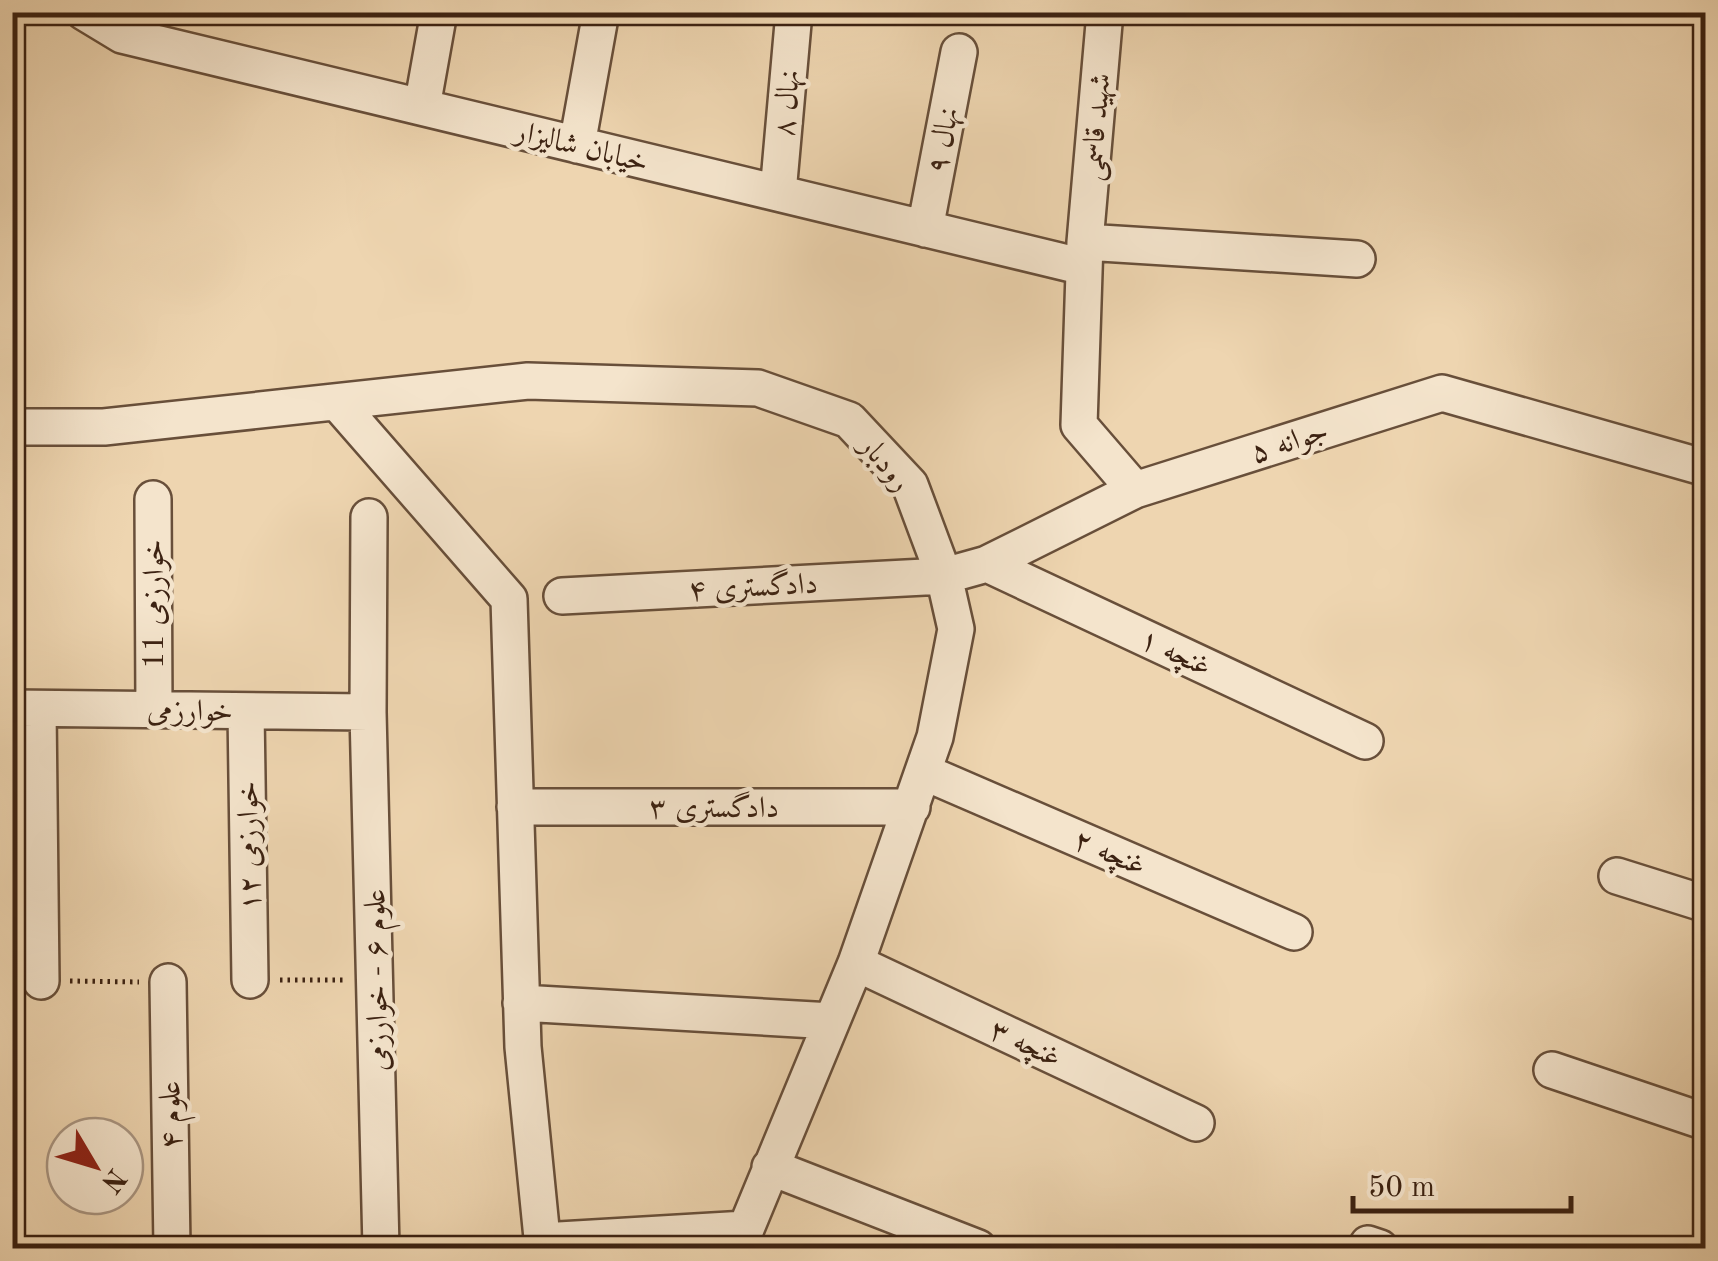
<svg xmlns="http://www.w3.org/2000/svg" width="1718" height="1261" font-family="'Old Standard TT',Amiri,serif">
	<rect width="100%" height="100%" fill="#eed5b0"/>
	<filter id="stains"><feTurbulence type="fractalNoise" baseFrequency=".002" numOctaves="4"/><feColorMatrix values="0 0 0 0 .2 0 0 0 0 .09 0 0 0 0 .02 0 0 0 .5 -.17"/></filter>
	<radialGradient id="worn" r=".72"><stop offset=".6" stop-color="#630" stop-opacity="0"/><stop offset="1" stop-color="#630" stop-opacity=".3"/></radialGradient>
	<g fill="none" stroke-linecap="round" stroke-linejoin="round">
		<!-- minor casing -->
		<g stroke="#684f3a" stroke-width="40">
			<path id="minor" d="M84 12 122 35 1084 267
				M1105 12 1085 242 1079 425 1135 490
				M422 107 439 12
				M577 145 601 12
				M778 193 794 12
				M925 229 959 52
				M1085 242 1357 259
				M337 402 509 599 523 1047 543 1248
				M12 427H104L528 381 758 388 849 420 910 485 944 576 956 629 935 737 856 963 738 1248
				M153 499 154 710
				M369 517 368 712 381 1248
				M987 564 1365 741
				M562 596 944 576 987 564 1135 490 1442 393 1706 468
				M12 708 368 712
				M38 709 41 981
				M246 711 250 980
				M926 773 1294 932
				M515 807H912
				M1617 876 1706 904
				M856 963 1196 1123
				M168 982 172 1248
				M521 1003 832 1021
				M1552 1070 1706 1122
				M770 1167 978 1248
				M542 1241 746 1229
				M1368 1244 1380 1248"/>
		</g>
		<!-- path -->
		<path stroke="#3c2212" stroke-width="5" stroke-dasharray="2.5 5" stroke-linecap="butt" d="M280 980H344
			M70 981 139 982"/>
		<!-- minor -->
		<use href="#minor" stroke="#f4e4cc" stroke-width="35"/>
	</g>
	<g text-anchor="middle" stroke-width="9" stroke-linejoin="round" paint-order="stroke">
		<!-- street labels -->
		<g font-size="30" fill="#3c2212" stroke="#f4e4cc">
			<text transform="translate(786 103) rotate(-85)" y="10">نهال ۸</text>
			<text transform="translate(1095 127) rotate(-85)" y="10">شهید قاسمی</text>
			<text transform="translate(942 140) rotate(-79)" y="10">نهال ۹</text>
			<text transform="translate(582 146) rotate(14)" y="10">خیابان شالیزار</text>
			<text transform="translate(1289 441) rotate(-18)" y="10">جوانه ۵</text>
			<text transform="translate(886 463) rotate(50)" y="10">رودبار</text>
			<text transform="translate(753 586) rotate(-3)" y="10">دادگستری ۴</text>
			<text transform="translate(153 604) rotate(-90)" y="10">خوارزمی 11</text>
			<text transform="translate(1176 652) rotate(25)" y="10">غنچه ۱</text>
			<text transform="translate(190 710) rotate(1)" y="10">خوارزمی</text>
			<text x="714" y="817">دادگستری ۳</text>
			<text transform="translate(248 846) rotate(-91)" y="10">خوارزمی ۱۲</text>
			<text transform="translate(1110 852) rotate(23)" y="10">غنچه ۲</text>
			<text transform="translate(376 980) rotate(-91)" y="10">علوم ۶ - خوارزمی</text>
			<text transform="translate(1026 1043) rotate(25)" y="10">غنچه ۳</text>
			<text transform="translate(170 1115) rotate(-91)" y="10">علوم ۴</text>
		</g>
	</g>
	<!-- margin -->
	<rect width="1718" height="1261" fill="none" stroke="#eed5b0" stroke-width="50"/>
	<rect x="15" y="15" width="1688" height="1231" fill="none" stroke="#3c2212" stroke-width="5"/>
	<rect x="25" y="25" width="1668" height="1211" fill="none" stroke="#3c2212" stroke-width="2.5"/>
	<!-- north arrow -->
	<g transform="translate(95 1166) rotate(128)"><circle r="48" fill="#f4e4cc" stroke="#aa9682" stroke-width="2.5"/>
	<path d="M0-8L18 38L0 25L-18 38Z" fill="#8f2418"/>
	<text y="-15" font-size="28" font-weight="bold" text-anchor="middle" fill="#3c2212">N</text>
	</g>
	<!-- scale -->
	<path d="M1353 1196v15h218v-15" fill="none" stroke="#3c2212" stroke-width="5"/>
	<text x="1368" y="1196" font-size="30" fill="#3c2212" stroke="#f4e4cc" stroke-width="8" paint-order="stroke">50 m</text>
	<rect width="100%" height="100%" filter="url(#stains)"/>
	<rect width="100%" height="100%" fill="url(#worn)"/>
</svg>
